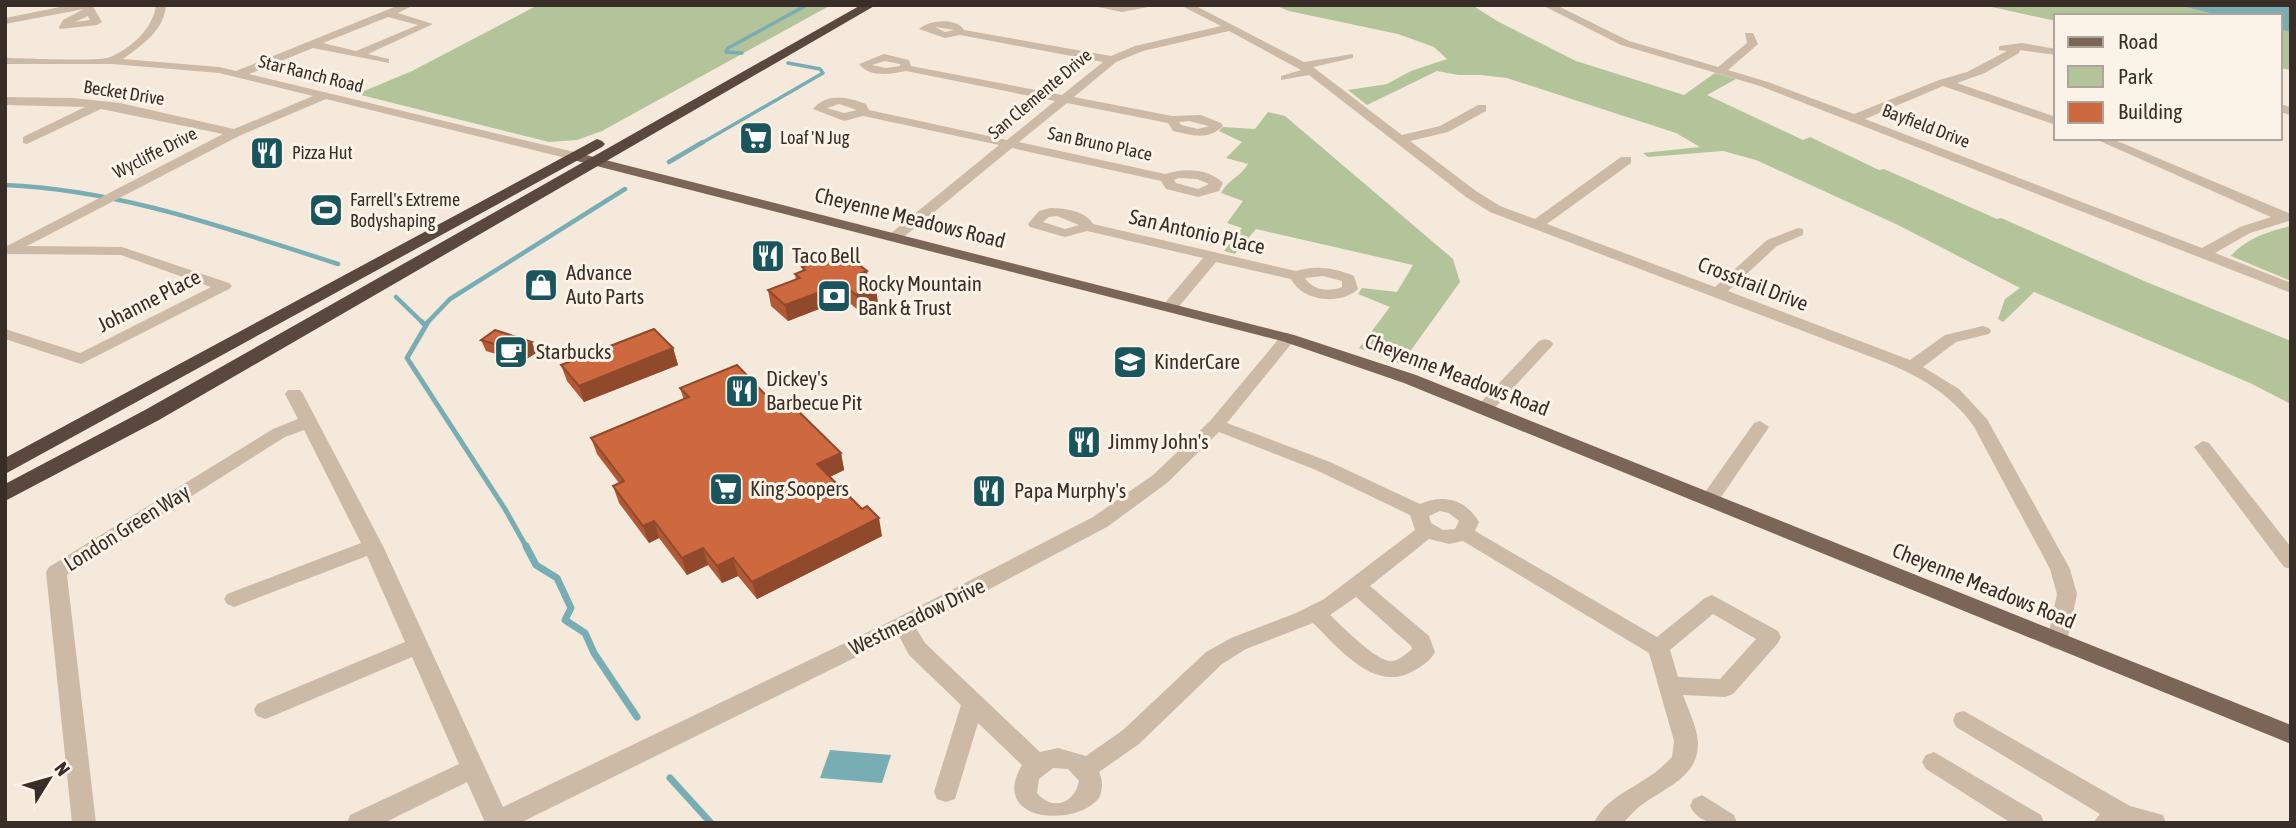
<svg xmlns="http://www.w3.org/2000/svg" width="2296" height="828" font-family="'Asap Condensed',sans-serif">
	<rect width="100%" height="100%" fill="#f4e9db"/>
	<!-- green -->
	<path fill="#b3c49a" d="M538 5H831L602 131 577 140 549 142 357 94 412 71Z
		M1274 5H1472L1497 21 1576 61 1684 95 1715 73 1736 79 1707 95 1803 140 1810 137 1879 170 1884 169 1997 219 2001 218 2144 281 2291 341V404L2250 383 2034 292 2003 322 1998 319 2005 299 2020 288 1898 225 1756 160 1723 151 1648 157 1643 153 1700 147 1676 133 1507 78 1481 75H1458L1437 71 1367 105 1348 90 1387 84 1411 71 1447 59 1434 47 1398 34 1289 11Z
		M1983 5H2291V70L2280 68V16H2056V21Z
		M1268 112 1285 116 1453 259 1460 282 1401 364 1359 348 1390 307 1358 294 1362 288 1397 292 1413 265 1256 229 1235 254 1224 251 1242 228 1227 223 1243 201 1221 193C1228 180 1240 177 1248 164L1226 158 1242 142 1219 131 1223 127 1255 129Z
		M2291 226V281L2231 256C2243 240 2271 230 2291 226Z"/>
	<!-- water -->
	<path fill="#78adb3" d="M2178 5H2291V32L2280 29V16H2223Z
		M830 750 891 755 882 783 820 778Z"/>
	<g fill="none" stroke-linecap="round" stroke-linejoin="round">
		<!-- stream-far3 -->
		<path stroke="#78adb3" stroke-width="3.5" d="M742 53 726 52 728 48 807 5
			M700 144 823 73 820 69 788 63"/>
		<!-- stream-far2 -->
		<path stroke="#78adb3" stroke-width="4.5" d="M669 162 703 142
			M5 185C122 190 228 229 338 264
			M396 297 424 324
			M426 324 450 299 625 189"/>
		<!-- stream-far1 -->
		<path stroke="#78adb3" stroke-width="5" d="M422 322 425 325
			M428 322 407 358 505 509 527 548"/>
		<!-- stream -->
		<path stroke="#78adb3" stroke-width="7" d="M526 546 536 565 557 578 571 608 565 620 585 633 594 653 637 717
			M670 778 711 823"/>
		<!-- minor -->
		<path fill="#cdbaa6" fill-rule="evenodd" d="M70 5H92L102 22 97 25 60 29 59 27 63 20 84 9 5 24V18ZM88 16 90 20 75 22Z
			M156 5H166C164 31 142 45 123 59L219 67 236 71 399 5H414L398 13 433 24 368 54 389 59V63L313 48 249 74 574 152 580 156 574 160 326 99 239 136 27 246 122 247 229 283 232 286 229 289 81 364 5 339V329L80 353 211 287 121 255 9 254 5 253V247L223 134 101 109 27 144 23 143V137L85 107 5 105V97L73 98 120 103 234 129 313 96 219 73 112 64H5V58C24 58 98 62 110 57 131 49 154 27 156 5ZM388 17 418 25 356 51 323 43Z
			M1088 5H1159L1122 12Z
			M1180 5H1194L1304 62 1353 54V58L1313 67 1402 135 1440 126 1478 105H1486V111L1448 132 1410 141 1476 191 1500 206 1535 219 1621 157H1631V163L1547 224 1715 287 1767 240 1798 228 1803 229V235L1777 246 1728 291 1910 360 1945 335 1983 326 1989 328 1991 331 1989 334 1956 342 1923 367 1959 389 1987 419 2070 569 2077 594 2066 647 2058 649 2050 647 2047 641 2057 594 2050 569 1973 425C1951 395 1921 377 1887 363L1490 212 1466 197 1309 75 1281 80V76L1301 70 1229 31 1143 51 1116 62 1074 97 1172 116 1201 115 1221 123 1223 126C1209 141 1190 135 1173 131L1168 123 1067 103 1019 142 1165 174C1184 168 1208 168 1223 183L1219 191 1198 197 1166 189 1161 181 1012 148 900 240 895 241 888 237 890 234 999 145 863 116 844 121 813 109C827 92 848 97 866 104L869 110 1007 140 1055 101 906 71C891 74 869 78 859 64L884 54 909 60 911 66 1062 95 1103 62 960 35 945 38 919 29C929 20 956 17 964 30L1111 56 1135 46 1221 26ZM935 27 954 30 945 32ZM885 61 900 64V66L886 68 872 65ZM839 104 857 110 844 113 827 108ZM1189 121 1209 126 1198 129 1181 125 1179 122ZM1179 178 1197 179 1209 184 1198 189 1176 183 1174 180Z
			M1542 5H1556L1629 41 1718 67 1747 43 1745 33H1753L1758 44 1728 70 1768 82 1854 114 1939 80 1967 72 2007 51 1999 50V46L2022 43 2056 49V55L2020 50 2019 53 1985 73 1957 83 2056 117V125L1943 86 1865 119 2202 248 2240 227 2271 217 2093 138H2110L2291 214 2289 221 2250 233 2215 253 2291 283V293L1760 86 1621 45Z
			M2280 104 2291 107V115L2280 112Z
			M1050 208C1064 208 1086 211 1093 224L1296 271C1317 265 1334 268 1354 276L1358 289C1340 306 1302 301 1291 279L1216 262 1176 310H1164L1162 307 1164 304 1203 258 1087 231 1065 237 1030 227 1028 224 1039 211ZM1057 216 1079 225 1065 229 1043 222 1049 217ZM1323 276 1342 281V287C1329 292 1314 291 1305 278Z
			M1288 333 1296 338 1227 423 1330 462 1420 504C1444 494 1465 499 1479 522L1475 531 1657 637 1705 598 1712 595 1778 631 1781 637 1778 643 1733 694 1725 697 1683 695C1688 709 1697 727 1698 742 1699 777 1666 787 1643 804 1635 809 1629 817 1623 823H1594C1605 799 1630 790 1650 776 1658 771 1665 764 1672 757L1674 741 1649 653 1463 541 1449 544 1429 539 1370 586 1429 636 1435 652C1431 660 1422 666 1415 670 1375 695 1339 648 1313 623L1246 649 1222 664 1139 744 1099 772C1103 781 1103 789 1099 798 1076 828 988 822 1022 765L978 723 955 799 946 802 937 799 934 792 961 705 909 655 899 636 520 823H483L484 820 467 782 384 823H347L350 815 459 764 412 657 273 716 265 719 257 716 254 710 257 704 405 642 367 556 234 607 227 604 224 599 227 594 361 543 304 430 285 437 67 575 96 823H72L46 572 49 567 273 429 298 419 285 394 288 390H300L303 394 383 546 503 807 895 619 1093 517 1153 475 1210 421 1282 335ZM1219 432 1316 470 1410 515 1415 530 1324 599 1296 613 1231 638 1206 652 1123 730 1086 756 1058 748 1040 752 925 643 916 628 1107 527 1167 483ZM1440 511 1449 513 1459 521 1455 529 1443 530 1431 523 1429 516ZM1356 597 1411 646 1412 649C1407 653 1400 660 1393 661 1378 664 1341 625 1330 615ZM1713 614 1756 639 1720 679 1678 677 1670 650ZM1053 768 1068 769 1079 781C1075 803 1053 812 1037 793L1039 779Z
			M1545 339 1551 341 1553 344 1551 347 1491 412H1479L1476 408 1479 404 1539 341Z
			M1760 421 1769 427 1717 503H1703L1700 499 1703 495 1754 423Z
			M2203 441 2209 443 2291 547V569L2284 567 2194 447Z
			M1964 711 2130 806 2163 815 2166 823H2093L2100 814 1956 727 1953 720 1956 713Z
			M1934 752 2041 815 2044 823H2011L1926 769 1922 762 1926 755Z
			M1702 795 1734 815 1737 823C1718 823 1700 826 1690 806L1693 799Z"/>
		<!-- major -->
		<path fill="#7b6557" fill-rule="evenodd" d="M574 152 1294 335 1416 375 2291 725V744L1404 383 1282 341 569 159 568 156Z"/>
		<!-- highway -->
		<path fill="#5a483e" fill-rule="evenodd" d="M861 5H876L159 420 5 501V484L145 410Z
			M597 139 602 141 605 144 602 147 5 474V458Z"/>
	</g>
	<!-- wall -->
	<path fill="#b15935" d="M802 267 867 271 868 281 878 303 859 311 845 299 788 321 771 306 768 290 796 280 795 274 803 271Z
		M481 340 536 353 522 362 486 351Z
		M673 348 678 365 584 402 567 381 561 365Z
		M680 388 780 410 841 453 844 470 830 477 882 536 757 599 738 576 722 583 708 565 687 575 659 538 649 543 619 503 613 486 619 483 597 454 591 438 684 400Z"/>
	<!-- shaded-wall -->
	<path fill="#90492b" d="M867 271 869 286 859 274Z
		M842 284 845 299 788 321 785 305Z
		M876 288 878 303 859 311 856 295Z
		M532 342 536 353 522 362 518 351Z
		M673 348 678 365 584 402 579 386Z
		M841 453 844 470 821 481 817 464Z
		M879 518 882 536 757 599 752 582Z
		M654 521 659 538 649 543 643 526Z
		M703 548 708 565 687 575 682 558Z
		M733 558 738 576 722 583 717 566Z"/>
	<!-- building -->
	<path fill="#ce683e" stroke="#90492b" stroke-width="2" d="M843 252 867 271 859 274 876 288 856 295 842 284 785 305 768 290 800 278 795 274 805 270 802 267Z
		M654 329 673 348 579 386 561 365Z
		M495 330 532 342 518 351 481 340Z
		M737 365 780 410 792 405 841 453 817 464 862 509 867 506 879 518 752 582 733 558 717 566 703 548 682 558 654 521 643 526 613 486 624 481 591 438 689 397 680 388Z"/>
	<!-- icons -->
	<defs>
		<g id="supermarket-square" transform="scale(1.75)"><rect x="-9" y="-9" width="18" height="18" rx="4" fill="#1a555d" stroke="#fbf3e8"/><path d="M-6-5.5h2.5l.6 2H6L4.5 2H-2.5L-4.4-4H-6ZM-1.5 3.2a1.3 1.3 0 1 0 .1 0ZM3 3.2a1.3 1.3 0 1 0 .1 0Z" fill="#fff"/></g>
		<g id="restaurant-square" transform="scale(1.75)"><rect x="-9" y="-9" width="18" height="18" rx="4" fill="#1a555d" stroke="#fbf3e8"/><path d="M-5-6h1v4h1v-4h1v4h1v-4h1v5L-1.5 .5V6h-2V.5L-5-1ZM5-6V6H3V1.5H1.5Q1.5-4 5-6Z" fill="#fff"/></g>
		<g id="stadium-square" transform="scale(1.75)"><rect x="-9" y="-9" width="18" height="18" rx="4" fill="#1a555d" stroke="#fbf3e8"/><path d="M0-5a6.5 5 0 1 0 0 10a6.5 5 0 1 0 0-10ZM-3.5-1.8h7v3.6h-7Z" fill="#fff"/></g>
		<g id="shop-square" transform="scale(1.75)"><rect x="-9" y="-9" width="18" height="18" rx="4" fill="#1a555d" stroke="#fbf3e8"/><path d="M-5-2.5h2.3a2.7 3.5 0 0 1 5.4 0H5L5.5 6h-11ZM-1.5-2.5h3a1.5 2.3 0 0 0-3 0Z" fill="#fff"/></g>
		<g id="bank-square" transform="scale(1.75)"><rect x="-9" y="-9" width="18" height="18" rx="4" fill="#1a555d" stroke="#fbf3e8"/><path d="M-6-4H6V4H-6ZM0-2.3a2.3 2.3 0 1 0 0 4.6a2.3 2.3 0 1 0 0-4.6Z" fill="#fff"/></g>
		<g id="cafe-square" transform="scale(1.75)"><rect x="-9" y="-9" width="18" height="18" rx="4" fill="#1a555d" stroke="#fbf3e8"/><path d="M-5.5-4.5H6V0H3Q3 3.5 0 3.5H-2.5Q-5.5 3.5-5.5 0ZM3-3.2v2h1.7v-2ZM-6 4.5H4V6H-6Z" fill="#fff"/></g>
		<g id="school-square" transform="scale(1.75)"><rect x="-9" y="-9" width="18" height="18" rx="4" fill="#1a555d" stroke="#fbf3e8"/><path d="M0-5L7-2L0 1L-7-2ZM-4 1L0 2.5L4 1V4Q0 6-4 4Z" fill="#fff"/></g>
	</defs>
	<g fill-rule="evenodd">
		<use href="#supermarket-square" x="756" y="138"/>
		<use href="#restaurant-square" x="267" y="153"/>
		<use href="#stadium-square" x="326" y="210"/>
		<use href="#restaurant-square" x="768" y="256"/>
		<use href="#shop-square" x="541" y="285"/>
		<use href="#bank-square" x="834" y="296"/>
		<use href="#cafe-square" x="511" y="352"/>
		<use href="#school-square" x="1130" y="362"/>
		<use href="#restaurant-square" x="742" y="391"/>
		<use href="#restaurant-square" x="1084" y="442"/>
		<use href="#supermarket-square" x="726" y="489"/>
		<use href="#restaurant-square" x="989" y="491"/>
	</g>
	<g text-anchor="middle" stroke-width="6" stroke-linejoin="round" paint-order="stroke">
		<!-- far-street labels -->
		<g font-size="18" fill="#382d27" stroke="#fbf3e8">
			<text transform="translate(311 74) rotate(14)" y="6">Star Ranch Road</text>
			<text transform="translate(124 93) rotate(9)" y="6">Becket Drive</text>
			<text transform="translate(1040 94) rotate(-40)" y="6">San Clemente Drive</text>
			<text transform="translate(1926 126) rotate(21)" y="6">Bayfield Drive</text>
			<text transform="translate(1100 144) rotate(12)" y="6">San Bruno Place</text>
			<text transform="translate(155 153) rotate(-27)" y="6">Wycliffe Drive</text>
		</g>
		<!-- far-poi labels -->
		<g font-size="18" fill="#382d27" stroke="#fbf3e8" text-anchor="start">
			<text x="780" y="144">Loaf 'N Jug</text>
			<text x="292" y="159">Pizza Hut</text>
			<text x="350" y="206">Farrell's Extreme<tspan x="350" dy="21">Bodyshaping</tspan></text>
		</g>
		<!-- street labels -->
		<g font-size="21" fill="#382d27" stroke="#fbf3e8">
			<text transform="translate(910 218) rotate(14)" y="7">Cheyenne Meadows Road</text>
			<text transform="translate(1197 232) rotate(13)" y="7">San Antonio Place</text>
			<text transform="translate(1753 284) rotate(21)" y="7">Crosstrail Drive</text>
			<text transform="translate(149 301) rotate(-27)" y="7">Johanne Place</text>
			<text transform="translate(1457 375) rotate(21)" y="7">Cheyenne Meadows Road</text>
			<text transform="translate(127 528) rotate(-32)" y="7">London Green Way</text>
			<text transform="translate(1984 586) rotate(22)" y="7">Cheyenne Meadows Road</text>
			<text transform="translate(917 617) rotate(-26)" y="7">Westmeadow Drive</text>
		</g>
		<!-- poi labels -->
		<g font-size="21" fill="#382d27" stroke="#fbf3e8" text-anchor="start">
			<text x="792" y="263">Taco Bell</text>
			<text x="566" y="280">Advance<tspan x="566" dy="24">Auto Parts</tspan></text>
			<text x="858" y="291">Rocky Mountain<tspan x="858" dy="24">Bank &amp; Trust</tspan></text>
			<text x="536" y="359">Starbucks</text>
			<text x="1154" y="369">KinderCare</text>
			<text x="766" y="386">Dickey's<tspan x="766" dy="24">Barbecue Pit</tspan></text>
			<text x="1108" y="449">Jimmy John's</text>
			<text x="750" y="496">King Soopers</text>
			<text x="1014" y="498">Papa Murphy's</text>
		</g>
	</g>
	<!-- border -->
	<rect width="2296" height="828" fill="none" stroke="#382d27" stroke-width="14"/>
	<!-- legend -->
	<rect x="2054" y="14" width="228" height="126" fill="#fbf3e8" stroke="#ada49b" stroke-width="2"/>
	<rect x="2068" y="37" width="35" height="10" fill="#7b6557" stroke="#ada49b" stroke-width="2"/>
	<text x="2118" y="49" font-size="21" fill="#382d27">Road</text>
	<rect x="2068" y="66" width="35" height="21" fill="#b3c49a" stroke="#ada49b" stroke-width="2"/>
	<text x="2118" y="84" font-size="21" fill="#382d27">Park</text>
	<rect x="2068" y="102" width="35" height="21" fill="#ce683e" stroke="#ada49b" stroke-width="2"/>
	<text x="2118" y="119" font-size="21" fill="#382d27">Building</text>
	<!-- north arrow -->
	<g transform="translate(49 779) rotate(53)" stroke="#fbf3e8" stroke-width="5" paint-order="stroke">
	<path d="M0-5L12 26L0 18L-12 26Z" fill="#382d27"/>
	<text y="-10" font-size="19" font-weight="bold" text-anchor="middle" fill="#382d27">N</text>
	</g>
</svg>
